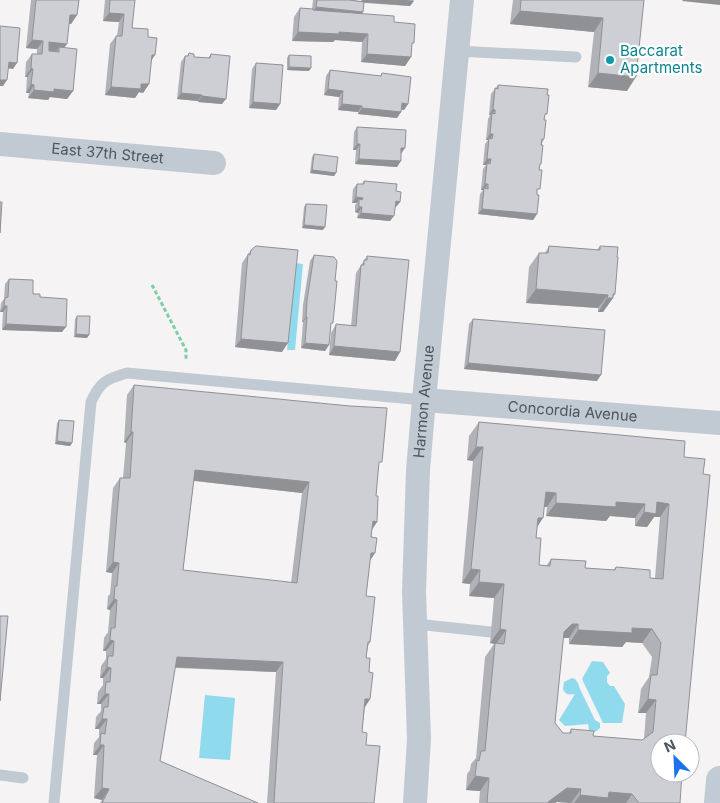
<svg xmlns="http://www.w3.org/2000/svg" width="720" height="803" font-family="Inter,sans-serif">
	<rect width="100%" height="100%" fill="#f5f3f3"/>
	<!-- water -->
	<path fill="#90daee" d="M296 263 303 264 295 350H287Z
		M592 661 603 662 610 673 607 676V682L610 686H614L625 704 622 723H603L582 679Z
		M572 678 575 679 578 683 580 689 595 720 600 723V728L595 732 589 730 588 724 565 726 559 720 575 694C570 695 565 695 563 689L564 682Z
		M205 695 235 698 230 760 199 758Z"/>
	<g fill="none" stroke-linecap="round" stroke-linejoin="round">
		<!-- path -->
		<path stroke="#7ad0a6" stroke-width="3" stroke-dasharray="4 2.5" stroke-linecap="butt" d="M152 285 186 350V361"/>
		<!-- lane -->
		<path stroke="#c1cad2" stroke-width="11" d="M457 51 576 57
			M416 624 491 632
			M0 775 23 778
			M54 803 91 402C100 382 106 379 127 373L424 400"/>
		<!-- street -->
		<g stroke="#c1cad2" stroke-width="24">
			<path id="s1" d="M0 144 214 163"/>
			<path id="s2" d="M424 400 720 423"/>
			<path id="s3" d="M415 803 419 739 414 592 418 470 424 400 462 0"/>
		</g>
		<!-- secondary -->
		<path stroke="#c1cbd6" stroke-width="28" d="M718 803 720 780"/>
	</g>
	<!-- wall -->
	<path fill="#b0b2b7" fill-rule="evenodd" d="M31 0H79L77 15 71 24 69 23 64 48 73 91 67 99 50 97 48 100 28 98 29 93H26L27 77H25L26 62 32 54H37V49L26 48Z
		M105 0H135L132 28 148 37 151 61 149 84 143 93 139 92 135 98 105 95 110 44 116 36H117L119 22 103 21Z
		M313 0H349L361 1V0H414L410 6 364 3 362 14 394 22 412 46 411 57 405 66 361 62 362 42 335 40 333 42 292 41 294 17 300 8 312 9Z
		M513 0H644L627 91 588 87 594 32 510 24Z
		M189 53 194 57 208 58 211 54 222 104 198 102V101L177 99 181 62 185 56H187Z
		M289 55 309 71 287 70V58Z
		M256 63 280 104 276 110 249 108 252 69Z
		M330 70 380 76 382 73 408 104 404 110 401 109V112L397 118 358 114V112L338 110 339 97 324 95 326 76Z
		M498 85 544 119V139L542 143 537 193V214L533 220 478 214 480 194 483 190H481L483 169 486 165H483L485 144 488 140H486L488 119 490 115H489L491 94Z
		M357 127 401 154 397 167 355 164 356 150H353L354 132Z
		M314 154 336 173 334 176 310 173 312 157Z
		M364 181 396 191 400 202 395 207 390 221 357 218 358 213 355 212V205L357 203H352L353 189 357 184H362Z
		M306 204 323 230 302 228 304 207Z
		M549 246 597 250 600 246 613 297V298L603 312H598V308L526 303 529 267 539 253H545Z
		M251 250 282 352 235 347 242 263Z
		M314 255 330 327 329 345 325 351 301 348 303 322H302L303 305 310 261Z
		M367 256 395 361 329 355 331 333 336 324 351 326 356 273Z
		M9 279 40 297 62 332 2 330 3 312H0L1 303 4 299 5 284Z
		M77 316 87 338 74 337 75 319Z
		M473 319 597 381 464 369 469 324Z
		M134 385 378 467 376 496 377 522 372 530 370 561 366 596 370 642 368 646 366 658 369 672 370 699 365 707 362 732 366 745 374 803H267L276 672 175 668 160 761 258 803H100L102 800 94 798 97 755H93L94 743 99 737V729H95L96 717 101 711V704H97L98 692 103 685V678H100L101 666 106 659V651H103L104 638 108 632 110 610 107 609 108 596 110 594 112 573 106 572 113 488 120 478H123L126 443 124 442 127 395ZM194 481 302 493 291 583 183 570Z
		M59 420 72 443 70 446 55 444 57 423Z
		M479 422 684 457 680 803H570L557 802 555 803H479L480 791 466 790 467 774 470 770 471 764 476 758 485 657 494 644 490 643 494 598 469 596 470 584 462 583 473 461 467 460 469 436ZM544 507H547L546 516 606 521 610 516 635 518V526L647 527 654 517H660L655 578H650L616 567 613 570 585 568 551 559 546 566 539 565 536 538 537 528ZM563 638H569V644L622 647 626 642 642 643 652 657 649 677 641 689 638 713H646L644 739 642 740 593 736 571 729 569 733H563L555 723Z"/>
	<!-- shaded-wall -->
	<path fill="#909195" d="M363 0H405L414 1 410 6 361 2Z
		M683 0H720V5L682 1Z
		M316 7 363 12 359 18 312 13Z
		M520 11 603 18 594 32 510 24Z
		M109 13 124 14 119 22 103 21Z
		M70 15H77L71 24 64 23Z
		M298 32H339L368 34 362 42 335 40 333 42 292 41Z
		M32 40 43 41 37 49 26 48Z
		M49 42 67 44 61 52 59 47 57 51 44 50Z
		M367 54 411 57 405 66 361 62Z
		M152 55H155L149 64Z
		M9 62 17 63 13 69 5 68Z
		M289 67 311 68 309 71 287 70Z
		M31 68 33 69 27 77H25Z
		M598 73 636 77 627 91 588 87Z
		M0 80H7L3 86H0Z
		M31 84 34 85 29 93H26Z
		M141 84H149L143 93 139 92 135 98 105 95 111 87Z
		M54 89 73 91 67 99 50 97 48 100 28 98 34 90Z
		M328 89 343 91 339 97 324 95Z
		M181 93 202 95 198 101 177 99Z
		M202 96 226 99 222 104 198 102Z
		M253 102 280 104 276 110 249 108Z
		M402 103 408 104 404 110 398 109Z
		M342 104 362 106 358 112 338 110Z
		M362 108 401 112 397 118 358 114Z
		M493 109 495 110 491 115 492 113 490 115H489Z
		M490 134H493L489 140V138L488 140H486Z
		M357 144H360L356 150H353Z
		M401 148H405L401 154Z
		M359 159 401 161 397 167 355 164Z
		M487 159H491L487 165V163L486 165H483Z
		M312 170 336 173 334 176 310 173Z
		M485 184H488L484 190V188L483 190H481Z
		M356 197 363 198 359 203V199L357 203H352Z
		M396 201 400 202 396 207H392Z
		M359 207H362L358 213 355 212Z
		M482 209 537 214 533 220 478 214Z
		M361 213 394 216 390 221 357 218Z
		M304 225 325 227 323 230 302 228Z
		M536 289 608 295 598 308 526 303Z
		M613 294H615L612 298H613L603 312H598L607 298Z
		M4 306H7L3 312H0Z
		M306 317H307L303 322H302Z
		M6 324 66 327 62 332 2 330Z
		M76 334 89 335 87 338 74 337Z
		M241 339 288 343 282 352 235 347Z
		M305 343 329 345 325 351 301 348Z
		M334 346 400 352 395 361 329 355Z
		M468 363 601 375 597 381 464 369Z
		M131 432H133L126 443 124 442Z
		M57 441 72 443 70 446 55 444Z
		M476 447H483L473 461 467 460Z
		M195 470 309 482 302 493 188 480Z
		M546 492 556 493 547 507 536 506Z
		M616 502 645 504 635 518 610 516 606 521 546 516 556 503Z
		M657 502 669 504 660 517H654L647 527 635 526 644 512Z
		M538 518H543L534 532Z
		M373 521 377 522 370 532Z
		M371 553H375L368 564Z
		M113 562 119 563 112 573 106 572Z
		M471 569 480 570 470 584 462 583Z
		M479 582 504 584 494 598 469 596Z
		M114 599 117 600 110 610 107 609Z
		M572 624H578L569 638H562L564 632Z
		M632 628 652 629 642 643 626 642 622 647 569 644 578 630Z
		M500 629 506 630 496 644 490 643Z
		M110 640 114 641 106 651H103Z
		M177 657 283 662 276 672 170 667Z
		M107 667 111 668 103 678H100Z
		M105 694H109L101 704H97Z
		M365 699H370L363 710Z
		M648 699 656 700 646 713H638Z
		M102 719H107L99 729H95Z
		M100 745H104L97 755H93Z
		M475 776 489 778 480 791 466 790Z
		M102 788 109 789 102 800 94 798Z
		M567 788 581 789 571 803 557 802 555 803H547Z
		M609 792 632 794 626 803H574L580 795Z"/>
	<!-- building -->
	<path fill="#cdcfd5" stroke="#909195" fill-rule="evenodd" d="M36 0H79L77 15H70L67 44 49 42V51L59 52V47L77 49 73 91 54 89V92L34 90V85L31 84 33 69 31 68 32 54H42L43 41 32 40Z
		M110 0H135L132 28 148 29V37L157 38 155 55H152L149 84H141V89L111 87 116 36H122L124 14 109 13Z
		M317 0H349L364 2 363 12 316 7Z
		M521 0H644L636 77 598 73 603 18 520 11Z
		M300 8 313 9V10L394 16V22L415 24 414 43H412L411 57 367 54 368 34 339 32V34L298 32Z
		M0 26 20 28 17 63 9 62 7 80H0Z
		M189 53 194 54V57L210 58 211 54 230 56 226 99 202 96V95L181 93 185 56H188Z
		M289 55 311 56V68L289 67Z
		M256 63 283 65 280 104 253 102Z
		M330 70 381 76 382 73 411 77 408 104 402 103 401 112 362 108V106L342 104 343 91 328 89Z
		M498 85 548 89 547 95H549L547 114H545L544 120H546L544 139H542L541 145H543L541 164H540L539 170H542L540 189H537V195H539L537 214 482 209 484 188 488 189V184H485L487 163 490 164 491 159H487L489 138 492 139 493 134H490L492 113 495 114V110L493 109 495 88 498 89Z
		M357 127 406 130 405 148H401V161L359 159 360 144H357Z
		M314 154 338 157 336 173 312 170Z
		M364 181 397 184 396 191 401 192 400 202 396 201 394 216 361 213 362 207H359V199L362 200 363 198 356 197 357 184H364Z
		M0 202H2L0 233Z
		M306 204 327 205 325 227 304 225Z
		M256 246 298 250 288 343 241 339 248 254 250 255 251 250Z
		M549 246 600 250V246L618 247 617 257H618L615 294H613V298H607L608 295 536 289 539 253H548Z
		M314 255 334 257 337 261 335 281H337L333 323H331L329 345 305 343 307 317H306L307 300Z
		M367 256 409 260 400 352 334 346 336 324 356 326 361 265H364V260H367Z
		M9 279 33 280V294H40V297L67 299 66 327 6 324 7 306H4L5 298 8 297Z
		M77 316H90L89 335 76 334Z
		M473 319 605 330 601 375 468 363Z
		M134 385 350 406 387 408 382 462H379L376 496H378L377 522 373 521 371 537 377 538 375 553H371L366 596 375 597 370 642H368L366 658H370L369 672 373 673 370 699H365L362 732 367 733 366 745 380 746 374 803H274L283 662 177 657 160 761 258 803H102L109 789 102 788 104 745H100L101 733 105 734 107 719H102L104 707H108L109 694H105L106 682H110L111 668 107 667 108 656H113L114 641 110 640 111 628H115L117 600 114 599 115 586H117L119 563 113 562 120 478H130L133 432H131ZM195 470 309 482 297 583 183 570Z
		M59 420 74 421 72 443 57 441Z
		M479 422 685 441 684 457 705 459 703 474 710 475 685 743H660V773H682L680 803H639L632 794 609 792 608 798 580 795 581 789 567 788 548 802V803H487L489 778 475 776 477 760 479 761 481 751H485L495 643 504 644 506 630 500 629 504 584 479 582 480 570 471 569 483 447H476ZM546 492 556 493V503L616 507V502L645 504 644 512 656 514 657 502 669 504 663 579 650 578V570L616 567 615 570 585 568 586 561 551 559 550 566 539 565 541 538H536L538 518H543ZM572 624H578V630L632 633V628L652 629 661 643 657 675H651L648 699 656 700 653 732 642 740 593 736 594 731 571 729V733H563L555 723 564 632Z
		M0 616H8L0 701Z"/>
	<!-- markers -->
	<circle fill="#0f9aa8" stroke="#fff" stroke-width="2" cx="610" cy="60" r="5"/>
	<g text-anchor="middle" stroke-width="4.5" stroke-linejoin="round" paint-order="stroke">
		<!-- culture labels -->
		<g font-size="15" fill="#0d838f" stroke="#fff" text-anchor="start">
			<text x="620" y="56">Baccarat<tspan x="620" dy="17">Apartments</tspan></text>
		</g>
		<!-- street labels -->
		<g font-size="15" fill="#4a5661" stroke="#fff">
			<text dy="5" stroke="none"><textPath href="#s1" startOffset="108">East 37th Street</textPath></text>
			<text dy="5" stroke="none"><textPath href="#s3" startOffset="402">Harmon Avenue</textPath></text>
			<text dy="5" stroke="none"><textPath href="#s2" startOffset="149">Concordia Avenue</textPath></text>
		</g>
	</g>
	<!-- north arrow -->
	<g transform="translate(675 758) rotate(336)"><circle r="24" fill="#ffffff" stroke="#b7bbc0"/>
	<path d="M0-4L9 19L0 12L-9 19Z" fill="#1a73e8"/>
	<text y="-8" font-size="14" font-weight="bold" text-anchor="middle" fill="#4a5661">N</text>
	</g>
</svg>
